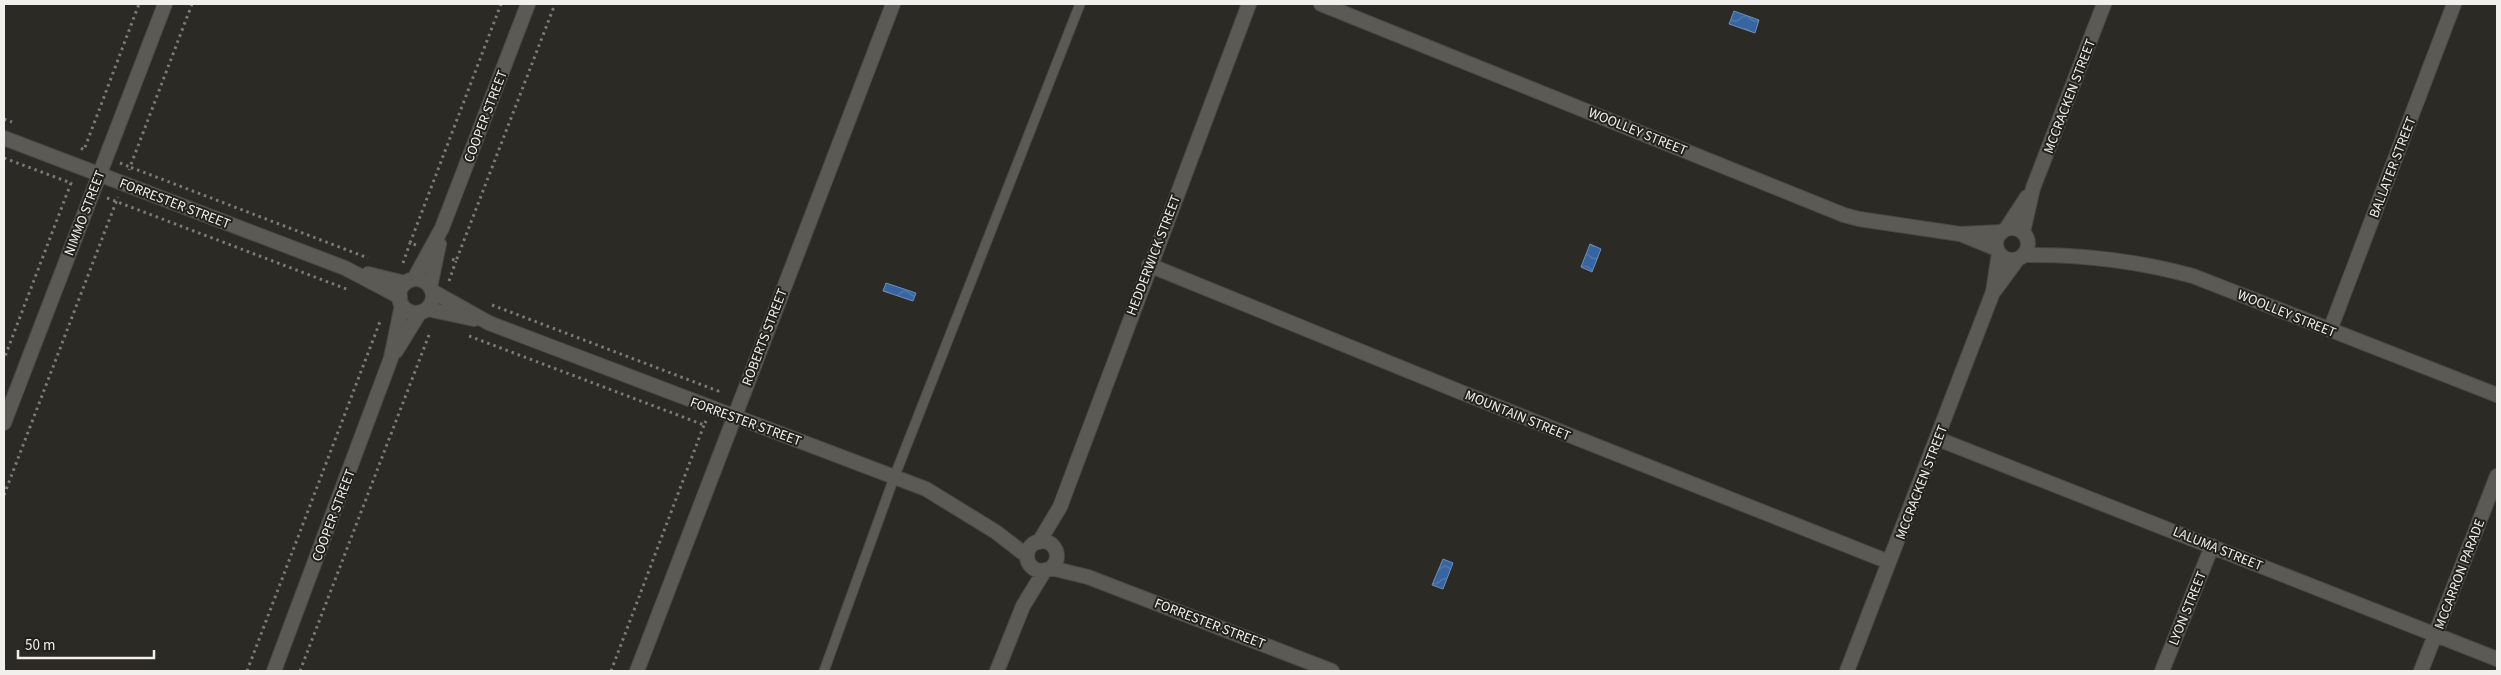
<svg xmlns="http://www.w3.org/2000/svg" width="2501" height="675" font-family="'Source Sans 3',sans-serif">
	<defs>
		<pattern id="water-waves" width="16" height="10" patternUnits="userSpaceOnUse" patternTransform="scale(1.25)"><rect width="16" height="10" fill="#3665a1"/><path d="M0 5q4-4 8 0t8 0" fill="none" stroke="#547bae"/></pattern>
	</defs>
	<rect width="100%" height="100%" fill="#2c2a25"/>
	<!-- water -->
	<path fill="url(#water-waves)" stroke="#6e8fb8" d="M1734 11 1759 20 1755 33 1729 24Z
		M1590 244 1601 249 1592 272 1581 267Z
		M886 283 916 293 913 301 883 291Z
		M1443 559 1453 563 1443 589 1432 585Z"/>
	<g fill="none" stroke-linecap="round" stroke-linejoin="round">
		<!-- service casing -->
		<g stroke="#494844" stroke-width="11">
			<path id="service" d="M824 671 895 475 1080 4"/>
		</g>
		<!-- minor casing -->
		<g stroke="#494844" stroke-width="16">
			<path id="minor" d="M1321 4 1844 215 1859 219 1960 234 2002 232
				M4 138 345 268 400 297
				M1996 244a16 16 0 1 1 32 0a16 16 0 1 1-32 0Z
				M2006 229 2027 197
				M2023 232 2033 188 2104 4
				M1963 235 1997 249
				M2024 255C2081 254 2138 261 2193 276L2497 395
				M1149 265 1458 391 1889 562
				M368 274 405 283
				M1995 290 2017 260
				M432 291 489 323 926 489 996 532 1027 556
				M427 309 474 319
				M2330 330 2454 4
				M4 423 165 4
				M1938 439 2497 659
				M1027 556a15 15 0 1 1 30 0a15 15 0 1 1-30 0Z
				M1039 542 1060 507 1249 4
				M1051 568 1088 577 1332 671
				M637 671 893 4
				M997 671 1023 606 1045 570
				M1847 671 1993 292 1999 253
				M2162 671 2212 546
				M2421 671 2497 476"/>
		</g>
		<!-- tertiary casing -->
		<g stroke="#494844" stroke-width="16">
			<path id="tertiary" d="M414 279 442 228 528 4
				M399 296a17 17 0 1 1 34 0a17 17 0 1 1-34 0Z
				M430 287 439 244
				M396 351 420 312
				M274 671 391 358 402 305"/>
		</g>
		<!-- path -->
		<path stroke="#7c7a76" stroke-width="3" stroke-dasharray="2.5 4" stroke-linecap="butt" d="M192 4 130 167 368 258
			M4 119 12 122
			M81 148 84 150 139 4
			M4 158 71 183 4 359
			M120 163 130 167 129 170
			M107 198 349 290
			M416 245 410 243 501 4
			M452 259 456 261 555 4
			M403 263 410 243
			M449 281 456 261
			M492 305 718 391 717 395
			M469 336 704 425 706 421
			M4 495 118 197
			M247 671 381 319
			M300 671 429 335
			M611 671 704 425"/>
		<!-- service -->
		<use href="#service" stroke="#5c5a55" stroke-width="9"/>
		<!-- minor -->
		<use href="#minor" stroke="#5c5a55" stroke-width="14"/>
		<!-- tertiary -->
		<use href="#tertiary" stroke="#5c5a55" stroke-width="14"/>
	</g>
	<g text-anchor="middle" stroke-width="4" stroke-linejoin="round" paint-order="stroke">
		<!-- street labels -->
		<g font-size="14" fill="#f1f0ed" stroke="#22211c">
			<text transform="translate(2069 96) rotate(-69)" y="5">MCCRACKEN STREET</text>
			<text transform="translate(485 116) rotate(-69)" y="5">COOPER STREET</text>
			<text transform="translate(1638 131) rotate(22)" y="5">WOOLLEY STREET</text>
			<text transform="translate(2392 167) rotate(-69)" y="5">BALLATER STREET</text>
			<text transform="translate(175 203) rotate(21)" y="5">FORRESTER STREET</text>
			<text transform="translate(84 213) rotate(-69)" y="5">NIMMO STREET</text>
			<text transform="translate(1153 255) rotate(-69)" y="5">HEDDERWICK STREET</text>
			<text transform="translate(2287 313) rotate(22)" y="5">WOOLLEY STREET</text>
			<text transform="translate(764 337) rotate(-69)" y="5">ROBERTS STREET</text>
			<text transform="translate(1518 415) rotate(22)" y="5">MOUNTAIN STREET</text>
			<text transform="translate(746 421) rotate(20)" y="5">FORRESTER STREET</text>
			<text transform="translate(1921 482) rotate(-69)" y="5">MCCRACKEN STREET</text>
			<text transform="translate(333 515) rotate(-69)" y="5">COOPER STREET</text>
			<text transform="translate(2218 548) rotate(22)" y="5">LALUMA STREET</text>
			<text transform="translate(2459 574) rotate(-69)" y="5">MCCARRON PARADE</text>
			<text transform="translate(2187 608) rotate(-68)" y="5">LYON STREET</text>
			<text transform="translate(1210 623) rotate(21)" y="5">FORRESTER STREET</text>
		</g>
	</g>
	<!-- border -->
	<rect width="2501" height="675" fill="none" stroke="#f1f0ed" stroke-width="10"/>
	<!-- scale -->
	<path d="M18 650v8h136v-8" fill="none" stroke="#f1f0ed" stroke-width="2.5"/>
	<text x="25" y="650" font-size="15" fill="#f1f0ed" stroke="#22211c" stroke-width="4" paint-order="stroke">50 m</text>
</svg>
